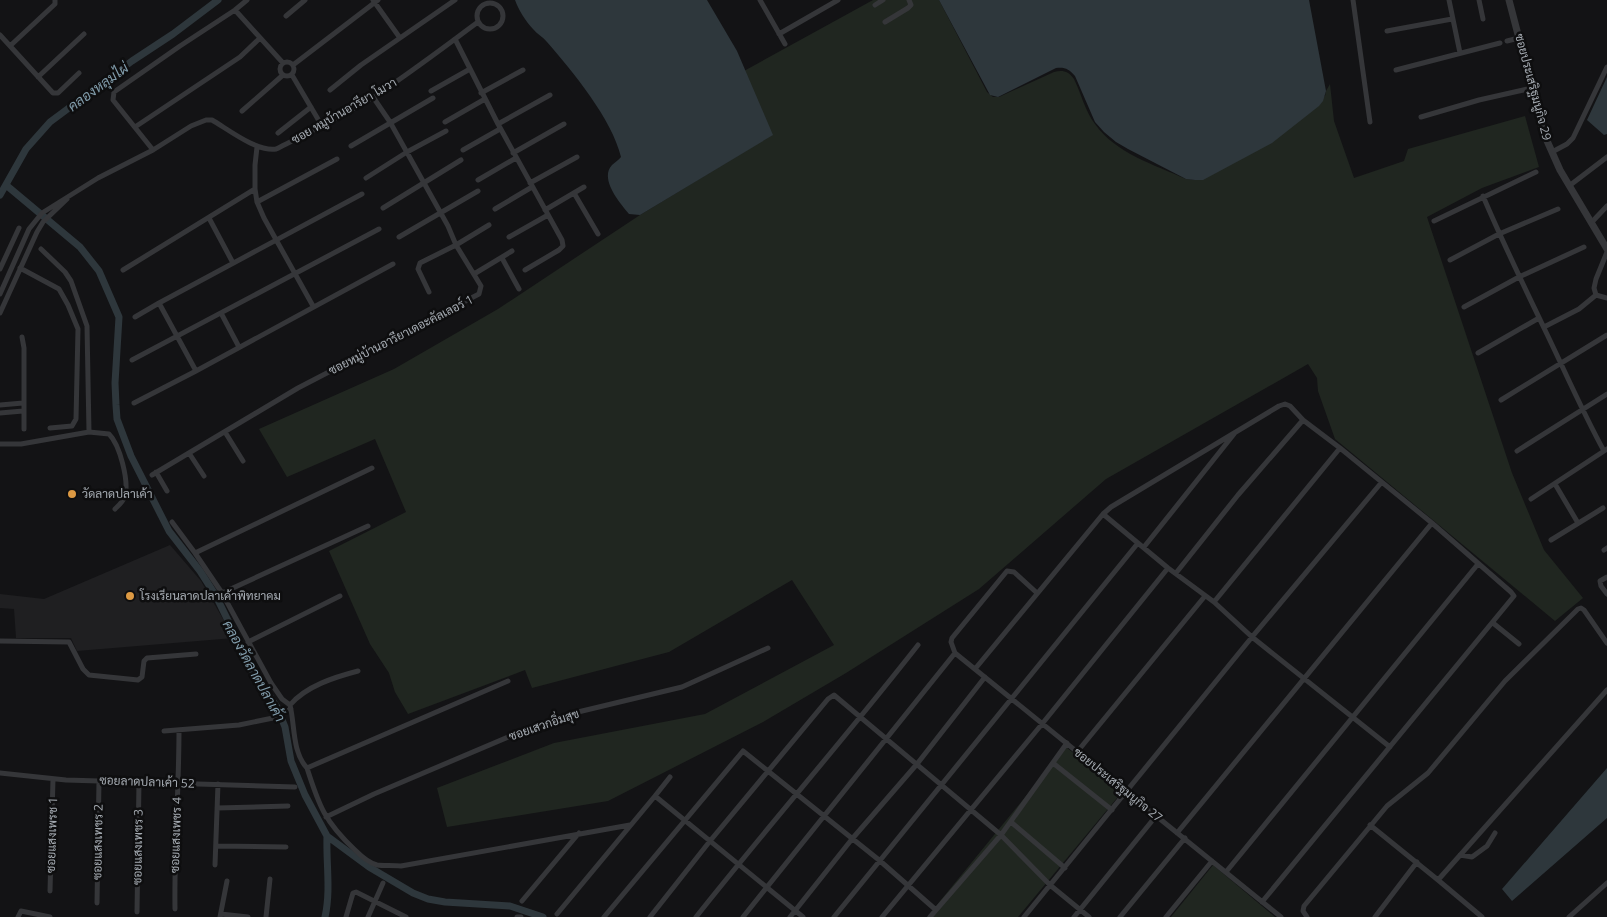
<svg xmlns="http://www.w3.org/2000/svg" width="1607" height="917" font-family="'Open Sans',Sarabun,sans-serif">
	<rect width="100%" height="100%" fill="#131315"/>
	<!-- built -->
	<path fill="#1f1f21" d="M170 545 201 581 234 638 77 651 71 638H16L14 609 0 608V594L44 599Z"/>
	<!-- green -->
	<path fill="#202620" d="M873 0H939L987 92 993 97H999L1054 72C1063 70 1068 71 1074 79 1081 93 1085 111 1095 124 1115 153 1155 165 1186 179L1195 180 1325 96 1326 91 1330 84 1334 121 1354 178 1404 161 1408 149 1525 116 1539 167 1482 188 1427 217 1512 473 1544 550 1583 598 1555 621 1335 439 1318 391 1317 378 1308 364 1106 479 979 589 846 673 763 722 608 801 447 827 437 788 554 743 705 714 834 645 792 580 669 652 532 688 525 670 408 714 395 692 389 673 370 644 329 551 406 512 375 439 287 477 259 429 394 369 498 309 640 215 772 135 744 71Z
		M1066 747 1122 792 1018 917H927Z
		M1213 865 1275 917H1171Z"/>
	<!-- water -->
	<path fill="#2e373c" d="M515 0H707L737 51 773 135 640 215 629 214C620 203 599 179 612 165 615 162 619 160 621 157 612 119 573 72 547 42 543 37 537 34 533 29 526 22 518 9 515 0Z
		M939 0H1309L1326 91 1323 101 1319 106 1272 143 1203 180H1195L1186 179 1128 149 1116 142 1104 132 1095 122 1075 76C1069 69 1065 67 1056 68L998 97 990 95Z
		M1607 77V134L1604 135 1587 120Z
		M1607 768V818L1512 901 1502 889Z"/>
	<g fill="none" stroke-linecap="round" stroke-linejoin="round">
		<!-- canal -->
		<path stroke="#2e373c" stroke-width="7" d="M6 185 80 247 99 271 119 317 115 383 116 405 117 419 131 456 169 531 200 571 216 596 254 674 277 707 285 727 291 761 305 795 327 836 369 867 413 893 428 899 445 902 510 906 543 917
			M0 195 26 149 50 122 132 61 173 34 218 0
			M325 917C331 890 326 863 327 836"/>
		<!-- minor -->
		<path stroke="#353639" stroke-width="5" d="M373 0 400 38 455 0
			M760 0 785 44
			M1353 0 1370 122
			M1449 0 1460 53
			M1479 0 1483 19
			M477 16a13 13 0 1 1 26 0a13 13 0 1 1-26 0Z
			M875 5 883 0
			M235 10 283 63
			M286 16 305 0
			M885 22 908 8 911 5 909 0
			M1387 31 1452 19
			M779 34 838 0
			M0 35 53 93H58L79 73
			M455 39 498 124 562 240 563 246 559 250 525 270
			M1507 41 1519 38
			M10 46 55 4V0
			M280 69a7 7 0 1 1 14 0a7 7 0 1 1-14 0Z
			M293 65 378 0
			M1396 70 1500 43
			M292 75 322 126
			M38 77 84 34
			M330 90 361 65 400 38
			M431 91 470 69
			M481 93 523 70
			M242 111 283 75
			M1421 117 1479 100 1532 88
			M445 122 485 99
			M498 124 550 95
			M135 127 240 57 260 38
			M278 133 311 107
			M351 146 433 98
			M257 147 255 165V189L257 202 264 218 313 306
			M153 150 113 100 114 92 180 46 235 10 247 0
			M463 150 500 129
			M1552 152 1567 144 1573 138 1607 67
			M513 153 564 124
			M366 178 407 152 446 131
			M478 180 516 158
			M530 183 577 157
			M1569 186 1607 157
			M574 193 598 234
			M1483 196C1502 241 1523 284 1544 328 1564 369 1582 411 1604 451
			M257 202 337 159
			M383 208 461 160
			M495 209 532 187
			M545 210 584 187
			M209 218 233 263
			M1434 221 1536 172
			M1591 223 1607 206
			M399 237 478 191
			M509 237 548 215
			M41 249 65 272 71 281 87 326 89 432
			M1607 252 1596 279 1594 288 1596 295 1607 298
			M502 258 519 289
			M1450 260 1499 234 1558 209
			M20 268 59 289 68 305 78 329 76 419 72 426 50 428
			M0 269 19 228
			M123 270 255 189
			M474 274 512 251
			M429 292 418 269 420 263 456 245 489 225
			M0 294 29 229 42 213 98 178 153 150 191 126 206 120H212C229 130 257 152 276 149 310 132 343 116 375 96 410 73 444 47 478 22
			M159 303 196 371
			M1464 307 1519 277 1584 247
			M0 313 37 232 43 222 67 199
			M221 313 239 347
			M135 317 159 303 362 194
			M1544 327 1579 309 1596 295
			M22 337 24 348V429
			M1478 353 1539 318
			M132 360 379 229
			M1501 400 1607 335
			M134 403 196 371 393 264
			M0 405 23 403
			M0 413 23 411
			M225 432 243 461
			M0 444H21L89 432 109 434C120 445 129 481 125 496 123 502 119 505 115 509
			M1517 451 1607 394
			M189 453 204 476
			M156 472 167 491
			M152 475 298 388 479 294 481 286 456 245 448 226 390 122 373 97
			M1555 484 1578 523
			M1531 499 1607 449
			M1103 514 1168 568 1214 602 1252 637 1390 747
			M172 522 195 553 222 593 271 683 282 699 290 705C295 725 292 752 307 768 319 806 325 822 355 850 361 856 369 863 377 865 384 866 393 865 401 866L630 825
			M1551 540 1603 508
			M1144 547 1234 434
			M1604 550 1607 548
			M195 553 372 468
			M1176 573 1238 495 1303 420
			M1607 577 1600 581 1601 586 1607 594
			M222 593 368 526
			M1037 593 1014 572 1007 571 952 638 951 642 955 653 1281 917
			M1214 602 1340 448
			M1493 623 1519 644
			M0 641 69 642 83 669 89 675 138 680 142 677 144 661 147 658 196 654
			M248 642 340 596
			M975 669 1103 514 1111 507 1279 406 1285 404 1290 406 1303 420 1340 448 1432 523 1511 592 1514 596 1262 902
			M290 705C306 686 335 677 358 671
			M164 731 239 725 273 718 291 709
			M1077 752 1205 596
			M1053 763 1112 810
			M307 768 508 681
			M0 773 66 780 295 787
			M655 796 670 777
			M217 808 288 806
			M326 817 374 794 534 726 578 712 682 687 768 648
			M1011 822 1065 868
			M1370 825 1438 880 1482 917
			M1177 833 1432 523
			M216 846 286 847
			M1460 855 1472 857 1487 846 1495 833
			M215 865 218 784
			M1226 872 1478 564
			M1438 880 1607 690
			M50 891 53 779
			M522 901 579 833
			M97 903 99 781
			M175 909C174 849 179 790 179 730
			M137 912 139 782
			M221 914 248 917
			M557 914 655 796 803 917
			M18 917 21 911 50 917
			M220 917 227 881
			M266 917 270 879
			M346 917 353 893 356 892 406 917
			M368 917 383 883
			M517 917H521
			M604 917 743 751 879 860 936 910
			M650 917 710 841 828 699 834 695 1001 835 1050 885 1089 917
			M696 917C769 825 846 737 918 645
			M743 917 955 653
			M790 917 852 839 917 764 985 677
			M834 917 1138 543
			M882 917 1042 724 1168 568
			M930 917 1001 835 1067 743
			M1024 917 1252 637 1381 483
			M1074 917 1156 816
			M1120 917 1185 838
			M1166 917 1212 861
			M1307 917 1303 911 1304 906 1387 806 1428 773 1505 681 1578 609 1581 608 1584 610 1607 643
			M1375 917 1417 862
			M1569 917 1607 883"/>
		<!-- tertiary -->
		<path stroke="#353639" stroke-width="7" d="M1509 0 1544 134 1560 170 1607 249"/>
	</g>
	<!-- markers -->
	<g fill="#dc9943" stroke="#0e0e0f" stroke-width="2">
		<circle cx="72" cy="494" r="5"/>
		<circle cx="130" cy="596" r="5"/>
	</g>
	<g text-anchor="middle" stroke-width="5" stroke-linejoin="round" paint-order="stroke">
		<!-- street labels -->
		<g font-size="12" fill="#a6acb3" stroke="#0e0e0f">
			<text transform="translate(1533 87) rotate(75)" y="4">ซอยประเสริฐมนูกิจ 29</text>
			<text transform="translate(344 111) rotate(-30)" y="4">ซอย หมูบ้านอารียา โมวา</text>
			<text transform="translate(401 335) rotate(-27)" y="4">ซอยหมู่บ้านอารียาเดอะคัลเลอร์ 1</text>
			<text transform="translate(544 725) rotate(-19)" y="4">ซอยเสวกอิ่มสุข</text>
			<text transform="translate(147 782) rotate(2)" y="4">ซอยลาดปลาเค้า 52</text>
			<text transform="translate(1118 785) rotate(39)" y="4">ซอยประเสริฐมนูกิจ 27</text>
			<text transform="translate(52 835) rotate(-88)" y="4">ซอยแสงเพรช 1</text>
			<text transform="translate(176 835) rotate(-88)" y="4">ซอยแสงเพชร 4</text>
			<text transform="translate(98 842) rotate(-89)" y="4">ซอยแสงเพชร 2</text>
			<text transform="translate(138 847) rotate(-89)" y="4">ซอยแสงเพชร 3</text>
		</g>
		<!-- poi labels -->
		<g font-size="12" fill="#a6acb3" stroke="#0e0e0f" text-anchor="start">
			<text x="82" y="498">วัดลาดปลาเค้า</text>
			<text x="140" y="600">โรงเรียนลาดปลาเค้าพิทยาคม</text>
		</g>
		<!-- water labels -->
		<g font-size="14" font-style="italic" fill="#819cab" stroke="#0e0e0f">
			<text transform="translate(98 87) rotate(-36)" y="5">คลองหลุมไผ่</text>
			<text transform="translate(254 671) rotate(61)" y="5">คลองวัดลาดปลาเค้า</text>
		</g>
	</g>
</svg>
